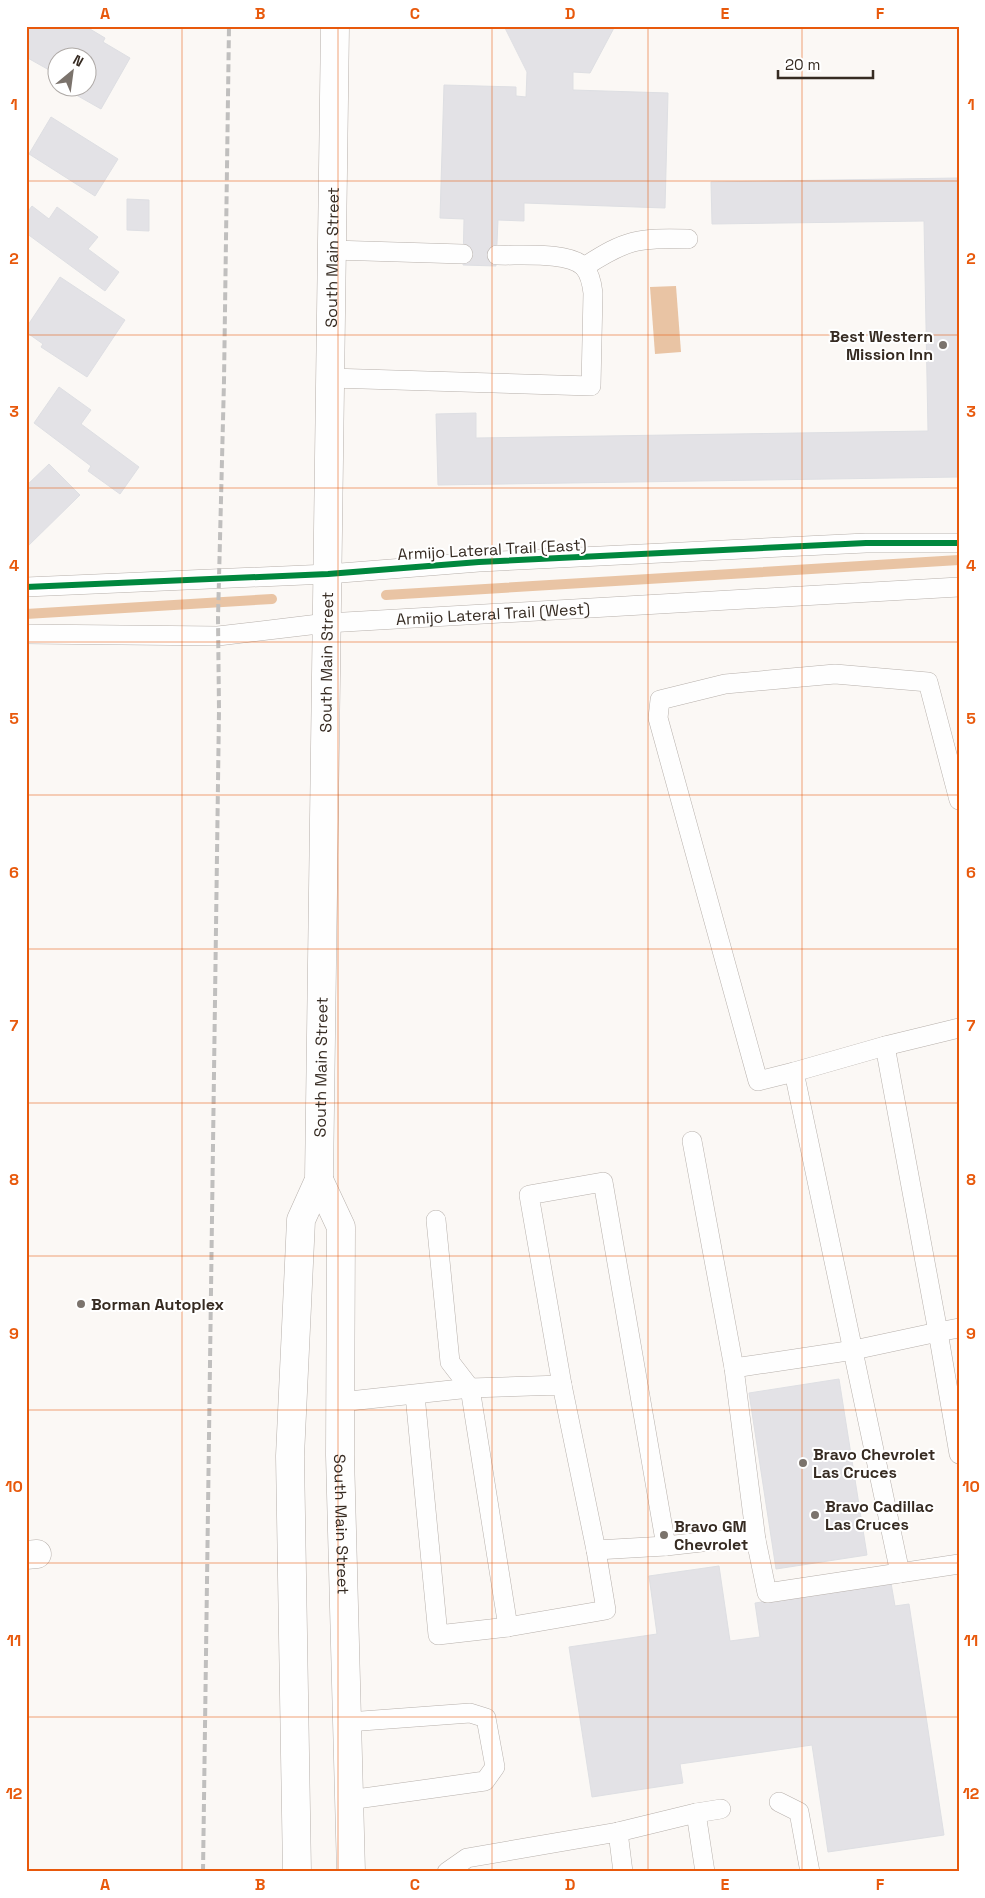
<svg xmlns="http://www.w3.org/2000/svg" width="985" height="1898" font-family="'Space Grotesk',sans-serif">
	<rect width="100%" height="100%" fill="#fbf8f5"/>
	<!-- water -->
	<path fill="#e9c4a4" d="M676 286 681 352 655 354 650 287Z"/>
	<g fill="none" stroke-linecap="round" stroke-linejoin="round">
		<!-- stream -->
		<path stroke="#e9c4a4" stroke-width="10" d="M386 595 959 560
			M26 614 272 599"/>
	</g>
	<!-- building -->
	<path fill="#e3e2e6" stroke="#dedfe3" d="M30 26H85L105 38 103 42 130 58 101 109 71 92 74 88H88V58H58V75L26 57 29 41 26 40V33Z
		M504 26H615L590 73 573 72V90L668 93 665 208 524 203V221L498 220 496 266 463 265 464 219 440 218 444 85 516 87V96L526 97 527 72Z
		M51 117 118 159 95 196 29 154Z
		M957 178 959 477 438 485 436 414 476 413V438L928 431 924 221 712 224 711 182Z
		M127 199 149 200V231L127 230Z
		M32 206 49 219 57 207 98 237 88 249 119 272 105 291 26 233V214Z
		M60 277 125 320 87 377 41 347 43 344 26 332V328Z
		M59 387 91 410 81 424 139 467 120 494 88 471 91 466 34 423Z
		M49 464 80 495 26 548V486Z
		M839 1379 867 1555 776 1569 749 1393Z
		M719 1566 730 1641 760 1637 755 1603 891 1583 895 1606 909 1604 944 1835 828 1852 812 1745 680 1764 683 1783 592 1797 569 1647 657 1634 649 1576Z"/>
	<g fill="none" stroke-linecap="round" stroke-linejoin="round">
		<!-- service casing -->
		<g stroke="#b7b0ab" stroke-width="20">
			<g id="service">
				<path d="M332 250 463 254"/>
				<path d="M584 267C627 239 637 238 688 239"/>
				<path d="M330 378 591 386 593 293C592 284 590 274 584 267 569 251 518 256 497 255"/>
				<path d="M26 587 328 574 479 562 866 543H959"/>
				<path id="s1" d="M26 634 218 636 327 623 959 587"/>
				<path d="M885 1046 938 1332 959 1328"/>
				<path d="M794 1072 885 1046 959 1028"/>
				<path d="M692 1141 734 1368"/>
				<path d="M436 1220 450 1362 470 1388 508 1627"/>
				<path d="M562 1385 529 1195 603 1182 666 1546"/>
				<path d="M415 1395 438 1635 508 1627 606 1610 596 1550"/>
				<path d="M340 1402 470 1388 562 1385 596 1550 666 1546 719 1540H756L734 1368 854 1350 938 1332 959 1454"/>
				<path d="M756 1540 767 1593 959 1564"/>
				<path d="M900 1573 794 1072 758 1081 658 718 660 700 725 684 835 674 928 682 959 800"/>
				<path d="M348 1722 470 1713 486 1718 495 1767 485 1781 349 1800"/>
				<path d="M779 1802 799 1812 810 1872"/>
				<path d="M696 1813 721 1809"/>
				<path d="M618 1832 623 1872"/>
				<path d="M447 1872 467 1858 618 1832 696 1813 705 1872"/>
			</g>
		</g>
		<!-- minor casing -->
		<g stroke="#b7b0ab" stroke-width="29">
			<path id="minor" d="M26 1555 37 1554"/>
		</g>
		<!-- secondary casing -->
		<g stroke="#b7b0ab" stroke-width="29">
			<g id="secondary">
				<path id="s2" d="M319 1180 341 1227 340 1455 351 1872"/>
				<path id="s3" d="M297 1872 290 1456 301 1220 319 1180 335 26"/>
			</g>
		</g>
		<!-- service -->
		<use href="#service" stroke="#fefefe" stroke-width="19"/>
		<!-- minor -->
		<use href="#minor" stroke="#fefefe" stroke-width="28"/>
		<!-- secondary -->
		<use href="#secondary" stroke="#fefefe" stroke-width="28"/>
		<!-- rail -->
		<path stroke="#c0bfbe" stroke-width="4" stroke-dasharray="8 4" stroke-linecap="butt" d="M203 1872 219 710 218 618 224 381 229 26"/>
		<!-- cycleway casing -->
		<g stroke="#fff" stroke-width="9">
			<path id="cycleway" d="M26 587 328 574 479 562 866 543H959"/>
		</g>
		<!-- cycleway -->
		<use href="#cycleway" stroke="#00873e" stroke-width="6"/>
	</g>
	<!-- grid -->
	<path fill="none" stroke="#e8590c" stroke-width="1" stroke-opacity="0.55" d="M182 26V1872M338 26V1872M492 26V1872M648 26V1872M802 26V1872M26 181H959M26 335H959M26 488H959M26 642H959M26 795H959M26 949H959M26 1103H959M26 1256H959M26 1410H959M26 1563H959M26 1717H959"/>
	<!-- markers -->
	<g fill="#7b736c" stroke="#fff" stroke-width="2">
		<circle cx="943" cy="345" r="5"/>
		<circle cx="81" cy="1304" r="5"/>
		<circle cx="803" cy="1463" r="5"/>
		<circle cx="815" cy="1515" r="5"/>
		<circle cx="664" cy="1535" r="5"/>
	</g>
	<g text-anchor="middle" stroke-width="4" stroke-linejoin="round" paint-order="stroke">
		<!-- street labels -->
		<g font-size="16" fill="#362b22" stroke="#fff">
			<text dy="6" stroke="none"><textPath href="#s3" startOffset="1619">South Main Street</textPath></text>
			<text transform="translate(492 549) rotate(-3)" y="6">Armijo Lateral Trail (East)</text>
			<text dy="6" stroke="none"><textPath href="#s1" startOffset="468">Armijo Lateral Trail (West)</textPath></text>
			<text dy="6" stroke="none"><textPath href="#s3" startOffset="1214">South Main Street</textPath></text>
			<text dy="6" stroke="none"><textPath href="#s3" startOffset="809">South Main Street</textPath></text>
			<text dy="6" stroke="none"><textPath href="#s2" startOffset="349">South Main Street</textPath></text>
		</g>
		<!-- poi labels -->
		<g font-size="16" font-weight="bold" fill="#362b22" stroke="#fff" text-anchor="start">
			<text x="933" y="342" text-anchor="end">Best Western<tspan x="933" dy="18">Mission Inn</tspan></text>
			<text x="91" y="1310">Borman Autoplex</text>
			<text x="813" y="1460">Bravo Chevrolet<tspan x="813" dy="18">Las Cruces</tspan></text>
			<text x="825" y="1512">Bravo Cadillac<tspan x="825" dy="18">Las Cruces</tspan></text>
			<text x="674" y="1532">Bravo GM<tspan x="674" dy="18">Chevrolet</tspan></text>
		</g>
	</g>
	<!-- border -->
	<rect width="985" height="1898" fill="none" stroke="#ffffff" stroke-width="55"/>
	<!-- north arrow -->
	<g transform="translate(72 72) rotate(29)"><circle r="24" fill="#ffffff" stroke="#afaaa7"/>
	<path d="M0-4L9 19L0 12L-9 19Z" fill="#7b736c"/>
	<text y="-8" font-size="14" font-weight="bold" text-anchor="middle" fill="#362b22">N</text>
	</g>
	<!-- scale -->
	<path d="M778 70v8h95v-8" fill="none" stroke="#362b22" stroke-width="2.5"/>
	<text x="785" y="70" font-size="15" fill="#362b22" stroke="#ffffff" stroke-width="4" paint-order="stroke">20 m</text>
	<rect x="28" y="28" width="930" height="1842" fill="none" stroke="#e8590c" stroke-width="2"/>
	<g font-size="16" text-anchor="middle" font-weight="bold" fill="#e8590c">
		<text x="105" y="19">A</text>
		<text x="260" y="19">B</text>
		<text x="415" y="19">C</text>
		<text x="570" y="19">D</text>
		<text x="725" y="19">E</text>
		<text x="880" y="19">F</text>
		<text x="14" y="110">1</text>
		<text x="971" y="110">1</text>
		<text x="14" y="264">2</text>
		<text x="971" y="264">2</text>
		<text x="14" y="417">3</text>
		<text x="971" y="417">3</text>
		<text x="14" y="571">4</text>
		<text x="971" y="571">4</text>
		<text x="14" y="724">5</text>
		<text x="971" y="724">5</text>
		<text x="14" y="878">6</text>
		<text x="971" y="878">6</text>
		<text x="14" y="1031">7</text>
		<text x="971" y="1031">7</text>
		<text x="14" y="1185">8</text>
		<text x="971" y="1185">8</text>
		<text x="14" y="1339">9</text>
		<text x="971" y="1339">9</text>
		<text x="14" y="1492">10</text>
		<text x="971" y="1492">10</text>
		<text x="14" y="1646">11</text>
		<text x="971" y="1646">11</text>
		<text x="14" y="1799">12</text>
		<text x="971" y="1799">12</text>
		<text x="105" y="1890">A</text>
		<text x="260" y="1890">B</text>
		<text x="415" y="1890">C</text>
		<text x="570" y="1890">D</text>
		<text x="725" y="1890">E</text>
		<text x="880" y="1890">F</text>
	</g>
</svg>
